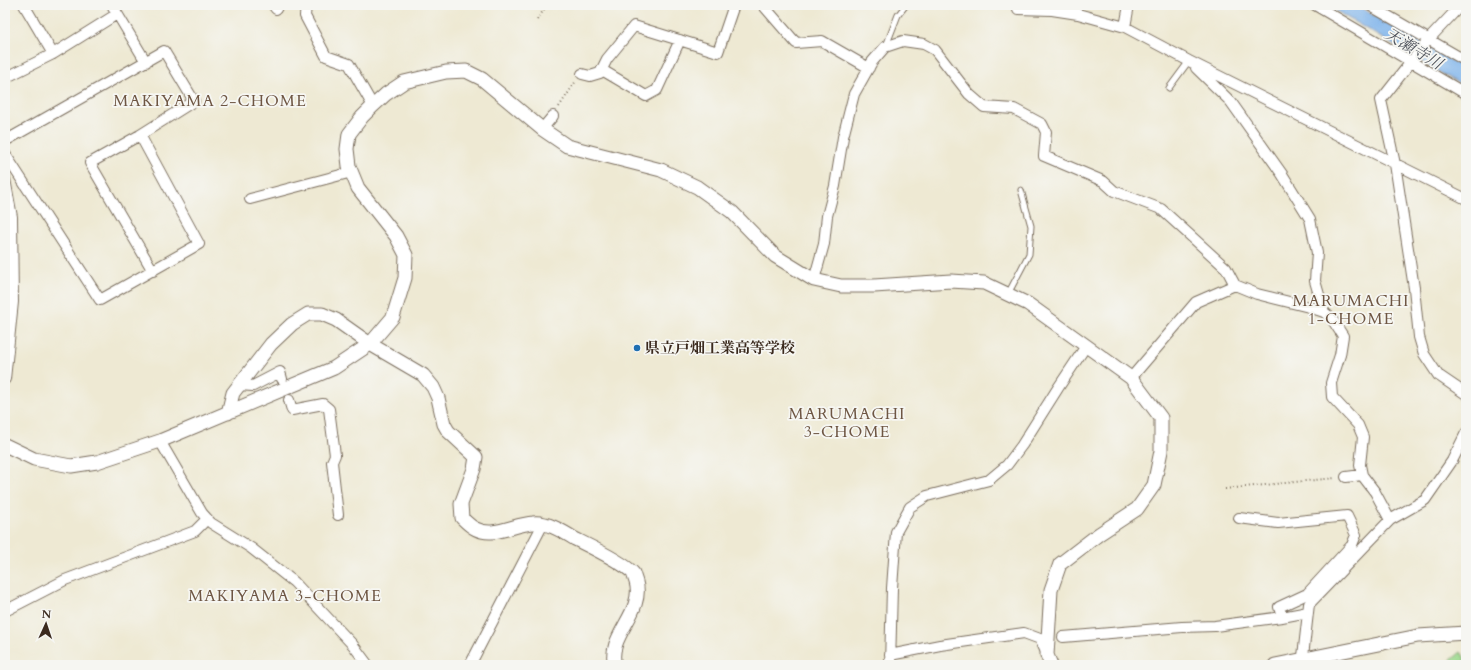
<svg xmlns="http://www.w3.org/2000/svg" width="1471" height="670" font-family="Cardo,'Noto Serif JP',serif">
	<rect width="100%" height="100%" fill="#f6f6f2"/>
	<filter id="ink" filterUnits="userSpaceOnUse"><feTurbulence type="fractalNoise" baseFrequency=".025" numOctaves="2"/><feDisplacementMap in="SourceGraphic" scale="8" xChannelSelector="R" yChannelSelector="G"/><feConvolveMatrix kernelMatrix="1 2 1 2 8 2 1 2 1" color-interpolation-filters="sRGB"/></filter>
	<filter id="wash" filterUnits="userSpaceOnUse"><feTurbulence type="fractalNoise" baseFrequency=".012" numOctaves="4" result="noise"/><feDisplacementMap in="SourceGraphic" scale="16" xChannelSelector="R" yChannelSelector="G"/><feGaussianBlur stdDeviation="0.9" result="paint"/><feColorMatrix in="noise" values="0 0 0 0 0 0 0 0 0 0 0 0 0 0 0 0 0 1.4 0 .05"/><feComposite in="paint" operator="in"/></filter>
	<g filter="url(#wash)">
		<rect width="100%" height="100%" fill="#eee9d3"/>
		<!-- green -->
		<path fill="#9cd98d" stroke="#6c8256" d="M1461 652 1466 660V665H1445Z"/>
		<!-- water -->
		<path fill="#7db2eb" stroke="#5c6e84" d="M1326 5H1356L1466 69V88Z"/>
	</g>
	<g filter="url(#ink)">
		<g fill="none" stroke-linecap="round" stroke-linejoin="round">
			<!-- service casing -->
			<g stroke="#7a6d5d" stroke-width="7">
				<path id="service" d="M886 46 898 15 906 5
					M1169 88 1189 61
					M1008 294 1029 254 1031 226 1021 190"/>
			</g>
			<!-- minor casing -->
			<g stroke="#7a6d5d" stroke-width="12">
				<path id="minor" d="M24 5 53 54 117 14
					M112 5 146 62
					M273 5 276 9 278 5
					M306 5 305 16 326 56 349 64 373 106
					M763 5 796 43 822 41 869 68
					M1315 5 1466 94
					M1369 5 1466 61
					M1461 5 1429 39 1381 100 1395 164 1414 288 1419 337 1424 354 1438 375 1466 394
					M1018 9 1052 10 1078 14 1125 27 1189 61 1466 199
					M1125 27 1129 5
					M1196 68 1231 102 1282 174 1310 219 1317 253 1315 281 1324 312
					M602 70 646 96 657 90 680 40
					M582 74 590 76 600 73 607 59 634 26 718 52 734 5
					M5 78 53 54
					M542 129 553 116
					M140 135 90 163 153 271
					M5 141 164 51 194 101 140 135 199 244 100 300 5 154
					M5 179 12 217 13 302 5 379
					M250 199 352 172
					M814 280 824 244 827 216 835 186 843 137 854 94 872 62 885 47 903 41 924 44 935 50 969 94 984 107 1014 109 1042 124 1046 132 1044 156 1103 181 1114 191 1161 209 1226 268 1235 285
					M1131 378 1196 302 1235 285 1257 294 1309 307 1324 312 1332 319 1343 336 1340 355 1331 383 1332 397 1358 425 1363 437 1360 465 1362 475 1375 492 1390 520
					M239 385 253 386 280 372 282 379
					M289 400 292 410 323 404 329 409 335 455 332 462 338 515
					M160 441 202 513 211 523 251 548 294 582 353 645 368 665
					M1346 477 1362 475
					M1239 518 1278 523 1347 516 1356 535 1352 545 1307 594 1279 607 1282 617 1308 612
					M5 611 65 580 195 531 207 519
					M1063 637 1182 627 1215 626 1282 617
					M890 655 940 645 1024 633 1040 639 1046 652
					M470 665 543 524
					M890 665 892 588 896 532 910 507 927 496 989 480 1007 465 1022 445 1058 388 1086 346
					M1302 665 1309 604 1390 520 1425 500 1452 461 1466 433"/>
			</g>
			<!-- tertiary casing -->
			<g stroke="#7a6d5d" stroke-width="15">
				<path id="tertiary" d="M228 413 233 393 271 344 292 324 308 314H322L336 320 370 344 423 375 433 387 438 398 444 424 448 431 476 457 474 469 461 504 462 518C466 522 471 527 476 529 494 538 514 524 533 523 546 521 564 532 575 539 589 546 623 562 633 573 634 576 635 579 636 582 645 612 606 637 615 665
					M5 445 34 459 71 466 97 462 160 441 334 368 370 344 393 317 405 278 406 255 396 236 358 188 349 166 347 149 349 134 362 117 373 106 386 94 404 82 446 72 466 71 482 79 542 129 567 146 661 170 697 187 732 212 775 256 814 280 841 286H874L951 281 984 283 1028 304 1131 378 1161 418V451L1154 485 1137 509 1099 534 1060 564 1051 590 1047 655 1051 665
					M1275 665 1418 636 1466 633"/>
			</g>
			<!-- path -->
			<path stroke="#7a6d5d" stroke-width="2" stroke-dasharray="1 3" stroke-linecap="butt" d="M537 20 547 5
				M559 107 576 81
				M1225 489 1335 478"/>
			<!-- service -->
			<use href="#service" stroke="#fff" stroke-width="5"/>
			<!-- minor -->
			<use href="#minor" stroke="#fff" stroke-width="10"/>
			<!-- tertiary -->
			<use href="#tertiary" stroke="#fff" stroke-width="13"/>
		</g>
	</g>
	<!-- markers -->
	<circle fill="#1f6fb2" stroke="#f6f6f2" stroke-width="1.5" cx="637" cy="348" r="4"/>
	<g text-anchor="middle" stroke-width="3.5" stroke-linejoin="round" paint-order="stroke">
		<!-- poi labels -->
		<g font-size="15" font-weight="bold" fill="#3b2a1e" stroke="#f6f6f2" text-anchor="start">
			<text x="645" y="353">県立戸畑工業高等学校</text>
		</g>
		<!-- water labels -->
		<g font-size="16" font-style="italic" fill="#4f535c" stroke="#f6f6f2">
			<text transform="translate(1414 48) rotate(31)" y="6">天瀬寺川</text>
		</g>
		<!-- neighbourhood labels -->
		<g font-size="16" letter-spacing="1" fill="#6e5643" stroke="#f6f6f2">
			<text x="210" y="106">MAKIYAMA 2-CHOME</text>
			<text x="1351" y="306">MARUMACHI<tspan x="1351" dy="18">1-CHOME</tspan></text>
			<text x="847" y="419">MARUMACHI<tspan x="847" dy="18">3-CHOME</tspan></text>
			<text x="285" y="601">MAKIYAMA 3-CHOME</text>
		</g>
	</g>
	<!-- margin -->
	<rect width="1471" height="670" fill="none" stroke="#f6f6f2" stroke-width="20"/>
	<!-- north arrow -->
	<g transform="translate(46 624) rotate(3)" stroke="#f6f6f2" stroke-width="3" paint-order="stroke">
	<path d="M0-3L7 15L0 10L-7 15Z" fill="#3b2a1e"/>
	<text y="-6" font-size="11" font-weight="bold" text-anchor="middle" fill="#3b2a1e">N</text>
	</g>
</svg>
